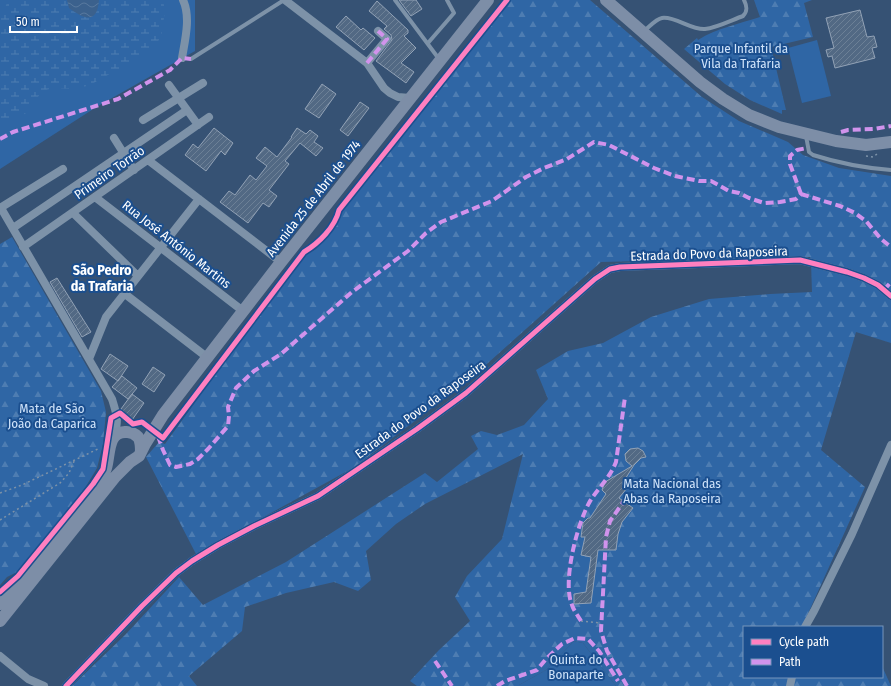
<svg xmlns="http://www.w3.org/2000/svg" width="891" height="686" font-family="'Fira Sans Condensed',sans-serif">
	<defs>
		<pattern id="forest-firs" width="22" height="20" patternUnits="userSpaceOnUse"><rect width="22" height="20" fill="#2f66a5"/><path d="M5 1l3.5 6h-7zM16 11l3.5 6h-7z" fill="#4e7db2"/></pattern>
		<pattern id="wetland-marsh" width="20" height="14" patternUnits="userSpaceOnUse"><rect width="20" height="14" fill="#2f66a5"/><path d="M1 5h8M5 5V1M11 12h8M15 12V8" fill="none" stroke="#4e7db2"/></pattern>
		<pattern id="water-waves" width="16" height="10" patternUnits="userSpaceOnUse"><rect width="16" height="10" fill="#3b618d"/><path d="M0 5q4-4 8 0t8 0" fill="none" stroke="#58799e"/></pattern>
		<pattern id="building-hatch" width="6" height="6" patternUnits="userSpaceOnUse"><rect width="6" height="6" fill="#526984"/><path d="M-1 1l2-2M0 6l6-6M5 7l2-2" fill="none" stroke="#6c8096"/></pattern>
	</defs>
	<rect width="100%" height="100%" fill="#365274"/>
	<!-- green -->
	<path fill="#2f66a5" d="M0 0H195V51L98 106 0 169Z
		M817 40 831 96 802 103 788 48Z
		M574 641 583 643 616 686H519V685L546 670Z"/>
	<!-- forest -->
	<path fill="url(#forest-firs)" d="M509 0H590L702 97 739 121 788 142 803 155 839 168 891 176V343L856 332 821 450 865 487 802 627H744V677H882V666L891 686H616L583 643 574 641 546 670 519 685V686H417L410 681 439 650 470 621 455 597 467 576 502 539 523 454 425 504 396 524 366 551 371 580 358 591 334 582 286 593 245 607 242 631 189 676 197 686H72L125 635 179 577 203 605 286 562 425 473 437 482 478 449 471 436 481 431 497 435 524 425 548 399 536 370 568 351 603 343 651 317 709 299 770 294 812 292 811 262 810 257 601 262 470 379 353 468 196 554 146 457 159 442 165 444 298 260 316 249 339 221 341 212Z
		M754 0H812L804 3 813 37 771 47 786 110H782V114L750 100 725 84 684 49 697 38 698 40C717 28 739 24 760 17Z
		M12 237 101 391 106 412 103 444 97 468 85 488 17 572 7 577 0 585V244Z"/>
	<!-- wetland -->
	<path fill="url(#wetland-marsh)" d="M8 0H67L69 8 83 17 98 8 99 0H163L165 11 161 37 151 51 90 85 76 89 53 88 43 91 31 105 28 112 21 116 0 122V12L5 8Z"/>
	<!-- water -->
	<path fill="url(#water-waves)" d="M67 0H99C97 25 84 19 69 8Z"/>
	<!-- building -->
	<path fill="url(#building-hatch)" stroke="#92a2b6" d="M399 0H416L422 9 411 16Z
		M377 1 408 30V33L404 36 416 48 401 63 414 72 406 83 376 61 392 40 391 35 384 29 387 26 369 11Z
		M860 10 867 37 874 36 877 47 872 48 875 58 835 68 832 56 828 57 826 50 834 48 826 18Z
		M346 16 361 30 363 28 375 38 364 50 336 27Z
		M322 84 336 94 319 118 305 109Z
		M360 102 369 108 348 136 340 130Z
		M214 128 233 143 225 155 221 151 206 171 185 155 193 144 198 148Z
		M297 128 306 134 310 130 318 136 314 142 323 148 316 156 300 143 285 161 289 164 269 190 277 196 269 207 263 203 248 223 220 202 229 191 235 195 250 175 256 180 267 166 256 158 265 147 277 157 292 137H291Z
		M57 278 91 332 82 337 50 282Z
		M110 354 128 366 118 381 101 369Z
		M153 367 165 375 154 392 142 384Z
		M122 376 137 388 128 399 112 387Z
		M132 394 144 403 132 420 122 413 121 409Z
		M638 448 643 451 646 457 641 458 634 465 622 484 627 488 619 498 633 508 622 522 618 534 616 550H598L591 603 574 604V594L586 592 591 557 581 555 585 537H581L583 523 588 518H590L606 494 602 490 605 482 632 466 626 461 625 454 630 449Z"/>
	<g fill="none" stroke-linecap="round" stroke-linejoin="round">
		<!-- path -->
		<path stroke="#7d92a8" stroke-width="1.5" stroke-dasharray="2 3" stroke-linecap="butt" d="M866 156 873 157 877 154
			M0 493 22 485 100 448
			M0 520 60 483 69 473 75 459
			M581 621 601 623"/>
		<!-- lane -->
		<path stroke="#7d92a8" stroke-width="4" d="M395 0 439 59
			M644 31C649 27 656 19 662 18 675 16 691 30 705 29 716 28 732 20 743 16 748 11 747 6 744 0
			M428 43 454 13 447 0
			M191 59 284 0
			M806 136 809 152 813 155C838 163 865 168 891 170"/>
		<!-- street -->
		<path stroke="#7d92a8" stroke-width="8" d="M285 0 367 63 384 88 390 93 398 97 410 98
			M182 58C185 40 191 17 183 0
			M367 63 387 39 378 31
			M169 85 198 125
			M143 120 203 83
			M114 138 134 170
			M148 160 281 262
			M95 197 243 311
			M0 208 63 169
			M1 208 112 399C117 415 119 420 114 437
			M73 213 138 276
			M13 228 187 110
			M23 247 209 117
			M125 294 208 358
			M89 359 106 317 199 199
			M805 627 814 611 852 534 891 445
			M0 656 28 679 44 686
			M66 686 142 606 176 573 192 561 218 545 254 526 318 496 417 429 466 393 595 279 610 269 620 267 800 260 847 272 864 278 878 285 891 296
			M790 686 792 677"/>
		<!-- primary -->
		<path stroke="#7d8ea7" stroke-width="12" d="M606 0 700 82 723 99 749 115 779 127 836 141 866 145 891 142
			M0 604 92 492C98 485 103 477 106 468 110 455 107 430 127 432 131 432 135 434 138 437 141 441 141 446 141 452
			M0 621 115 477 130 462 139 456 145 444 163 415 281 262 488 0"/>
		<!-- quiet -->
		<path stroke="#d193ec" stroke-width="4" stroke-dasharray="8 4" stroke-linecap="butt" d="M367 63 387 39 378 31
			M841 132 848 130 874 129 891 126
			M0 139 13 132 118 99 170 70 182 58 191 59
			M801 194 840 206 855 213 866 221 881 239 891 247
			M801 194 790 164V156L797 150 807 148
			M884 290 891 282
			M158 436 163 450 170 465 176 467 190 464 198 459 208 449 228 426 229 416 228 407 236 388 254 371 281 354 352 292 408 251 426 233 441 222 492 201 526 177 544 168 567 159 594 142 609 145 654 168 675 176 699 181H711L729 191 739 193 749 198 764 203 780 202 796 199 801 194
			M581 621C578 616 574 611 572 605 562 582 577 525 589 503 597 489 610 478 616 462L625 397
			M435 661 452 686
			M497 686 505 681 537 670 546 659 562 644 575 638 588 639 599 651 618 681
			M627 686 607 651 601 631 606 537 610 521 629 494"/>
		<!-- cycleway casing -->
		<g stroke="#1b4f8f" stroke-width="8">
			<path id="cycleway" d="M0 592 18 576 93 484 103 469 111 418 120 413 133 424 142 422 163 438 304 252C319 243 335 227 339 210L507 0
				M66 686 142 606 176 573 192 561 218 545 254 526 318 496 417 429 466 393 595 279 610 269 620 267 800 260 847 272 864 278 878 285 891 296"/>
		</g>
		<!-- cycleway -->
		<use href="#cycleway" stroke="#ff80c0" stroke-width="5"/>
	</g>
	<g text-anchor="middle" stroke-width="4" stroke-linejoin="round" paint-order="stroke">
		<!-- park labels -->
		<g font-size="13" fill="#cfe3fa" stroke="#1b4f8f">
			<text x="741" y="53">Parque Infantil da<tspan x="741" dy="15">Vila da Trafaria</tspan></text>
			<text x="52" y="413">Mata de São<tspan x="52" dy="15">João da Caparica</tspan></text>
			<text x="672" y="488">Mata Nacional das<tspan x="672" dy="15">Abas da Raposeira</tspan></text>
			<text x="576" y="664">Quinta do<tspan x="576" dy="15">Bonaparte</tspan></text>
		</g>
		<!-- street labels -->
		<g font-size="13" fill="#fff" stroke="#1b4f8f">
			<text transform="translate(109 172) rotate(-35)" y="5">Primeiro Torrão</text>
			<text transform="translate(313 198) rotate(-52)" y="5">Avenida 25 de Abril de 1974</text>
			<text transform="translate(177 244) rotate(38)" y="5">Rua José António Martins</text>
			<text transform="translate(709 253) rotate(-2)" y="5">Estrada do Povo da Raposeira</text>
			<text transform="translate(420 409) rotate(-36)" y="5">Estrada do Povo da Raposeira</text>
		</g>
		<!-- neighbourhood labels -->
		<g font-size="14" font-weight="bold" fill="#fff" stroke="#1b4f8f">
			<text x="102" y="275">São Pedro<tspan x="102" dy="16">da Trafaria</tspan></text>
		</g>
	</g>
	<!-- legend -->
	<rect x="743" y="626" width="140" height="52" fill="#1b4f8f" stroke="#7695bc"/>
	<rect x="751" y="639" width="20" height="6" fill="#ff80c0" stroke="#7695bc"/>
	<text x="779" y="646" font-size="12" fill="#ffffff">Cycle path</text>
	<rect x="751" y="659" width="20" height="6" fill="#d193ec" stroke="#7695bc"/>
	<text x="779" y="666" font-size="12" fill="#ffffff">Path</text>
	<!-- scale -->
	<path d="M10 26v6h67v-6" fill="none" stroke="#ffffff" stroke-width="2"/>
	<text x="16" y="26" font-size="12" fill="#ffffff" stroke="#1b4f8f" stroke-width="3" paint-order="stroke">50 m</text>
</svg>
